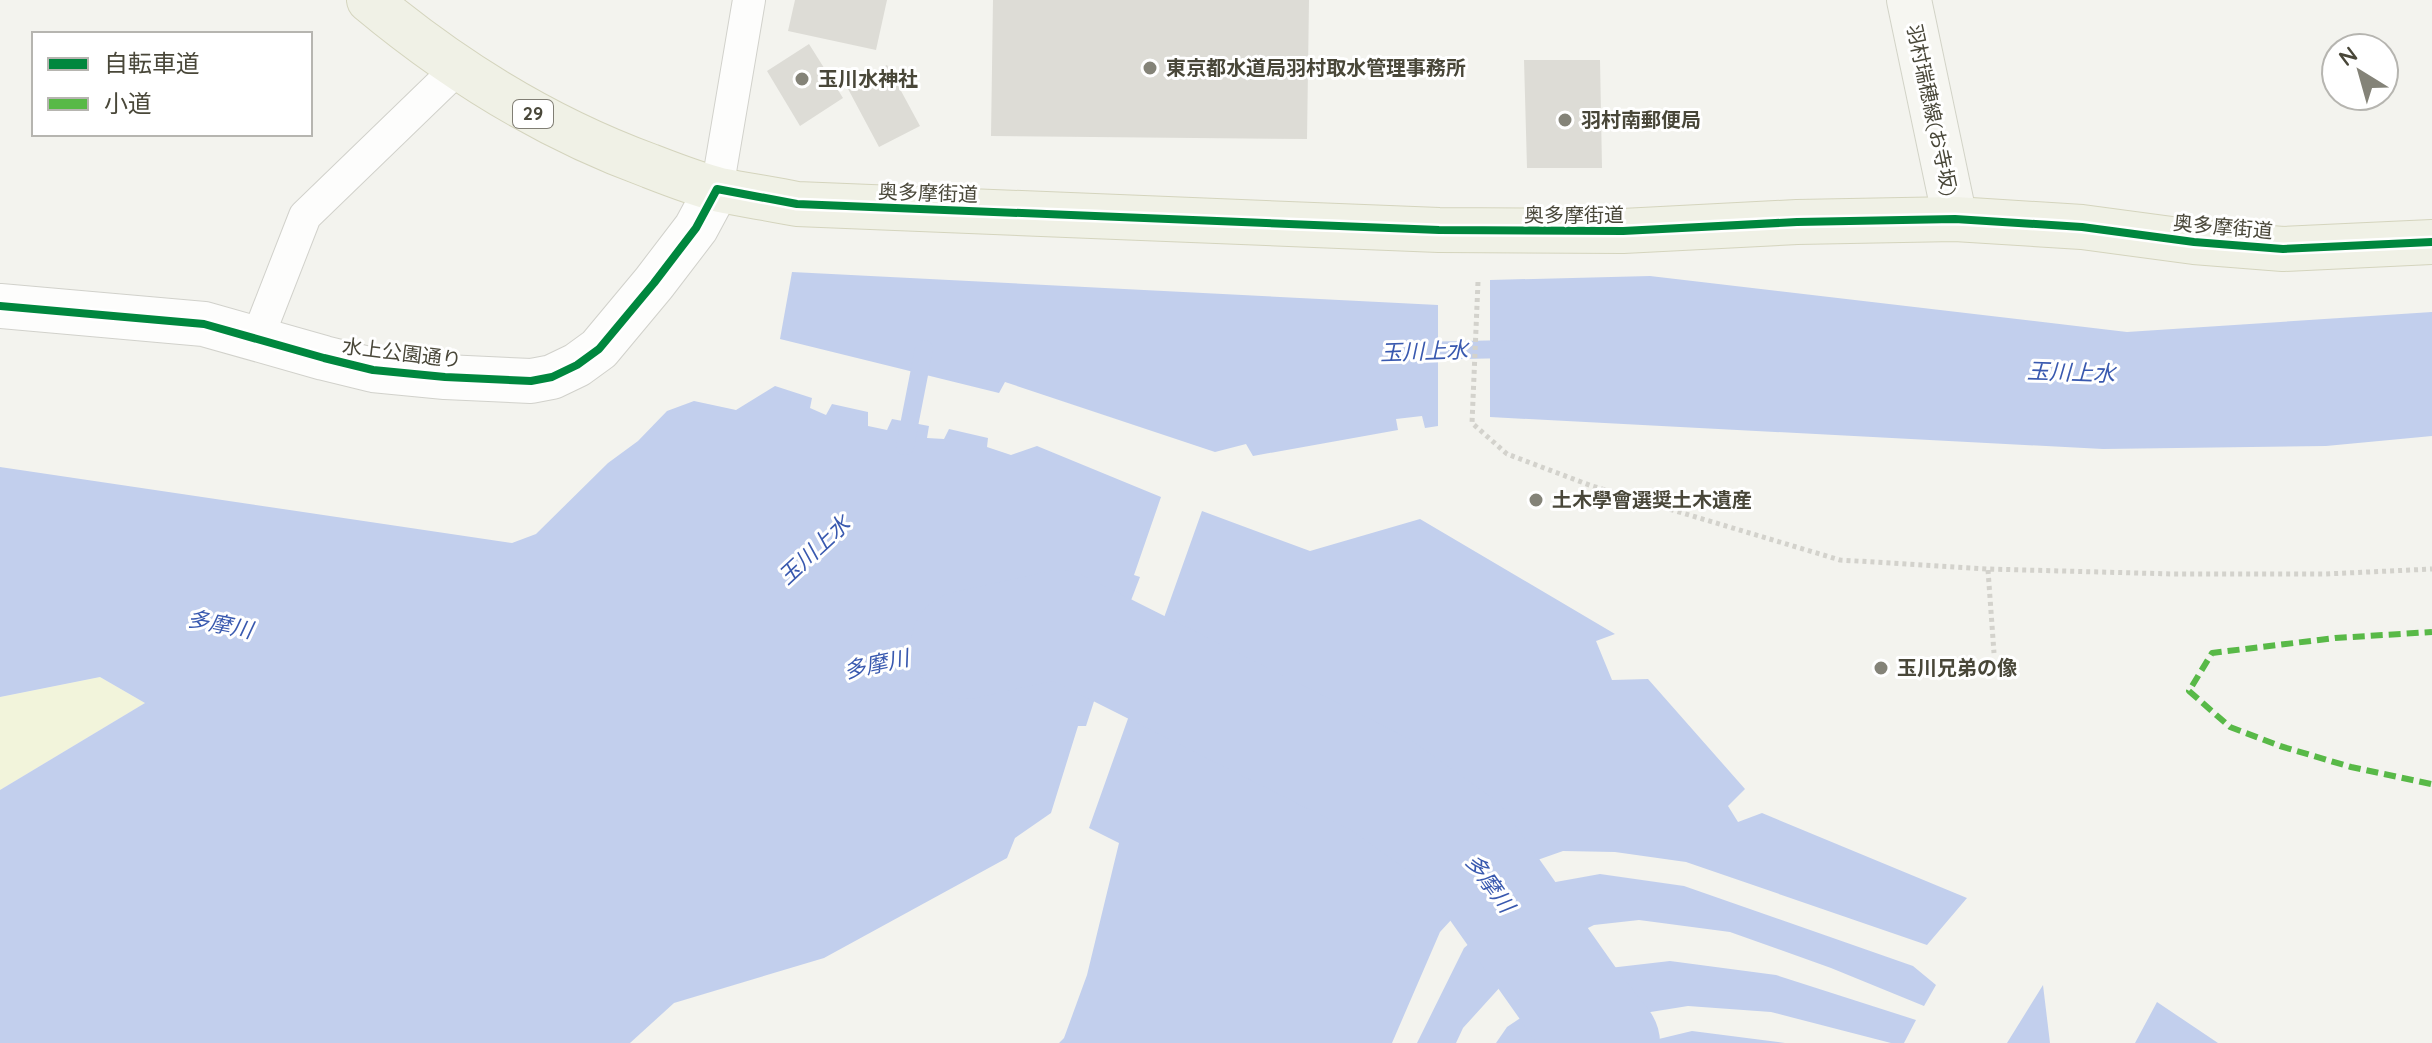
<svg xmlns="http://www.w3.org/2000/svg" width="2432" height="1043" font-family="Quicksand,'Noto Sans JP',sans-serif">
	<rect width="100%" height="100%" fill="#f3f3ee"/>
	<!-- sand -->
	<path fill="#f2f4db" d="M100 677 145 703 0 790V697Z"/>
	<!-- water -->
	<path fill="#c2cfed" d="M792 272 1438 305V426L1425 428 1422 416 1396 419 1398 430 1253 456 1246 444 1215 452 1005 382 999 393 780 339Z
		M1650 276 2127 332 2432 312V436L2326 446 2103 449 1490 417V280Z
		M775 386 812 398 810 408 826 415 832 404 868 412V426L887 430 892 419 929 426 927 438 944 439 949 429 988 438 987 447 1011 455 1037 446 1161 497 1134 575 1140 577 1125 616 1118 614 1092 686 1098 689 1086 726H1078L1051 813 1015 838 1007 858 824 958 674 1003 630 1043H0V790L145 703 100 677 0 697V467L512 543 536 534 608 463 638 441 667 411 694 401 736 410Z
		M1202 511 1310 551 1420 519 1615 634 1596 641 1612 680 1648 679 1745 789 1728 806 1738 822 1762 813 1967 898 1927 945 1686 862 1615 852 1563 851 1515 868 1475 894 1440 932 1392 1043H1059L1064 1038 1087 975 1119 843 1089 828Z
		M1600 874 1684 886 1913 966 1936 985 1924 1006 1831 968 1730 932 1639 920 1594 925 1547 948 1502 985 1463 1028 1456 1043H1417L1464 948 1515 904 1550 883Z
		M1670 961 1776 975 1916 1020 1904 1043H1891L1771 1012 1688 1006 1607 1019 1571 1043H1496L1507 1027 1592 970Z
		M2043 985 2050 1043H2007Z
		M2157 1002 2218 1043H2135Z
		M1692 1031 1778 1042 1785 1043H1642Z"/>
	<g fill="none" stroke-linecap="round" stroke-linejoin="round">
		<!-- stream -->
		<path stroke="#c2cfed" stroke-width="18" d="M1414 351 1512 349
			M905 446 924 349"/>
		<!-- river -->
		<path stroke="#c2cfed" stroke-width="108" d="M965 645 1060 624 1381 785 1461 842 1576 1005 1606 1043"/>
	</g>
	<!-- building -->
	<path fill="#dddcd6" d="M795 0H887L876 50 788 31Z
		M993 0H1309L1307 139 991 136Z
		M809 44 843 98 800 126 767 71Z
		M1524 60H1600L1602 168H1527Z
		M887 65 920 126 879 147 847 87Z"/>
	<g fill="none" stroke-linecap="round" stroke-linejoin="round">
		<!-- service casing -->
		<g stroke="#d1d1cb" stroke-width="34">
			<path id="service" d="M717 189 749 0
				M257 339 305 216 458 68"/>
		</g>
		<!-- minor casing -->
		<g stroke="#d1d1cb" stroke-width="46">
			<path id="minor" d="M0 306 204 324 324 358 373 370 445 377 531 381 552 377 577 365 599 349 654 283 696 228 717 189"/>
		</g>
		<!-- secondary casing -->
		<g stroke="#d2d3c7" stroke-width="46">
			<path id="secondary" d="M1909 0 1955 219"/>
		</g>
		<!-- primary casing -->
		<g stroke="#d4d4bd" stroke-width="46">
			<path id="primary" d="M369 0C454 71 546 128 650 166 673 175 696 184 720 190 745 195 772 199 797 204L1439 230 1623 231 1797 222 1955 219 2082 227 2194 242 2283 249 2432 242"/>
		</g>
		<!-- path -->
		<path stroke="#d3d2cc" stroke-width="5" stroke-dasharray="4 4" stroke-linecap="butt" d="M1478 282 1472 423 1507 454 1592 486 1840 560 1988 569 2174 574H2325L2432 569
			M1988 570 1994 653"/>
		<!-- service -->
		<use href="#service" stroke="#fdfdfc" stroke-width="32"/>
		<!-- minor -->
		<use href="#minor" stroke="#fdfdfc" stroke-width="44"/>
		<!-- secondary -->
		<use href="#secondary" stroke="#f6f6f1" stroke-width="44"/>
		<!-- primary -->
		<use href="#primary" stroke="#f0f1e6" stroke-width="44"/>
		<!-- quiet -->
		<path stroke="#58b947" stroke-width="6" stroke-dasharray="12 6" stroke-linecap="butt" d="M2431 784 2351 767 2280 746 2230 727 2189 691 2212 653 2335 638 2432 632"/>
		<!-- cycleway casing -->
		<g stroke="#fff" stroke-width="13">
			<path id="cycleway" d="M0 306 204 324 324 358 373 370 445 377 531 381 552 377 577 365 599 349 654 283 696 228 717 189 797 204 1439 230 1623 231 1797 222 1955 219 2082 227 2194 242 2283 249 2432 242"/>
		</g>
		<!-- cycleway -->
		<use href="#cycleway" stroke="#00873e" stroke-width="8"/>
	</g>
	<!-- markers -->
	<g fill="#848378" stroke="#fff" stroke-width="3">
		<circle cx="1150" cy="68" r="8"/>
		<circle cx="802" cy="79" r="8"/>
		<circle cx="1565" cy="120" r="8"/>
		<circle cx="1536" cy="500" r="8"/>
		<circle cx="1881" cy="668" r="8"/>
	</g>
	<g text-anchor="middle" stroke-width="6" stroke-linejoin="round" paint-order="stroke">
		<!-- shield labels -->
		<rect fill="#fff" stroke="#807e74" stroke-width="2" x="513" y="100" width="40" height="28" rx="6"/>
		<g font-size="18" font-weight="bold" fill="#494739">
			<text x="533" y="120">29</text>
		</g>
		<!-- poi labels -->
		<g font-size="20" font-weight="bold" fill="#494739" stroke="#fff" text-anchor="start">
			<text x="1166" y="75">東京都水道局羽村取水管理事務所</text>
			<text x="818" y="86">玉川水神社</text>
			<text x="1581" y="127">羽村南郵便局</text>
			<text x="1552" y="507">土木學會選奨土木遺産</text>
			<text x="1897" y="675">玉川兄弟の像</text>
		</g>
		<!-- street labels -->
		<g font-size="20" fill="#494739" stroke="#fff">
			<text transform="translate(1932 110) rotate(78)" y="7">羽村瑞穂線(お寺坂)</text>
			<text transform="translate(928 193) rotate(2)" y="7">奥多摩街道</text>
			<text x="1574" y="222">奥多摩街道</text>
			<text transform="translate(2223 227) rotate(5)" y="7">奥多摩街道</text>
			<text transform="translate(402 353) rotate(7)" y="7">水上公園通り</text>
		</g>
		<!-- water labels -->
		<g font-size="22" font-style="italic" fill="#3959af" stroke="#fff">
			<text transform="translate(1424 351) rotate(-2)" y="8">玉川上水</text>
			<text transform="translate(2071 372) rotate(2)" y="8">玉川上水</text>
			<text transform="translate(814 550) rotate(-43)" y="8">玉川上水</text>
			<text transform="translate(220 624) rotate(11)" y="8">多摩川</text>
			<text transform="translate(876 664) rotate(-12)" y="8">多摩川</text>
			<text transform="translate(1490 883) rotate(54)" y="8">多摩川</text>
		</g>
	</g>
	<!-- legend -->
	<rect x="32" y="32" width="280" height="104" fill="#ffffff" stroke="#b6b5b0" stroke-width="2"/>
	<rect x="48" y="58" width="40" height="12" fill="#00873e" stroke="#b6b5b0" stroke-width="2"/>
	<text x="104" y="72" font-size="24" fill="#494739">自転車道</text>
	<rect x="48" y="98" width="40" height="12" fill="#58b947" stroke="#b6b5b0" stroke-width="2"/>
	<text x="104" y="112" font-size="24" fill="#494739">小道</text>
	<!-- north arrow -->
	<g transform="translate(2360 72) rotate(323)"><circle r="38" fill="#ffffff" stroke="#b6b5b0" stroke-width="2"/>
	<path d="M0-6L14 30L0 20L-14 30Z" fill="#848378"/>
	<text y="-12" font-size="22" font-weight="bold" text-anchor="middle" fill="#494739">N</text>
	</g>
</svg>
